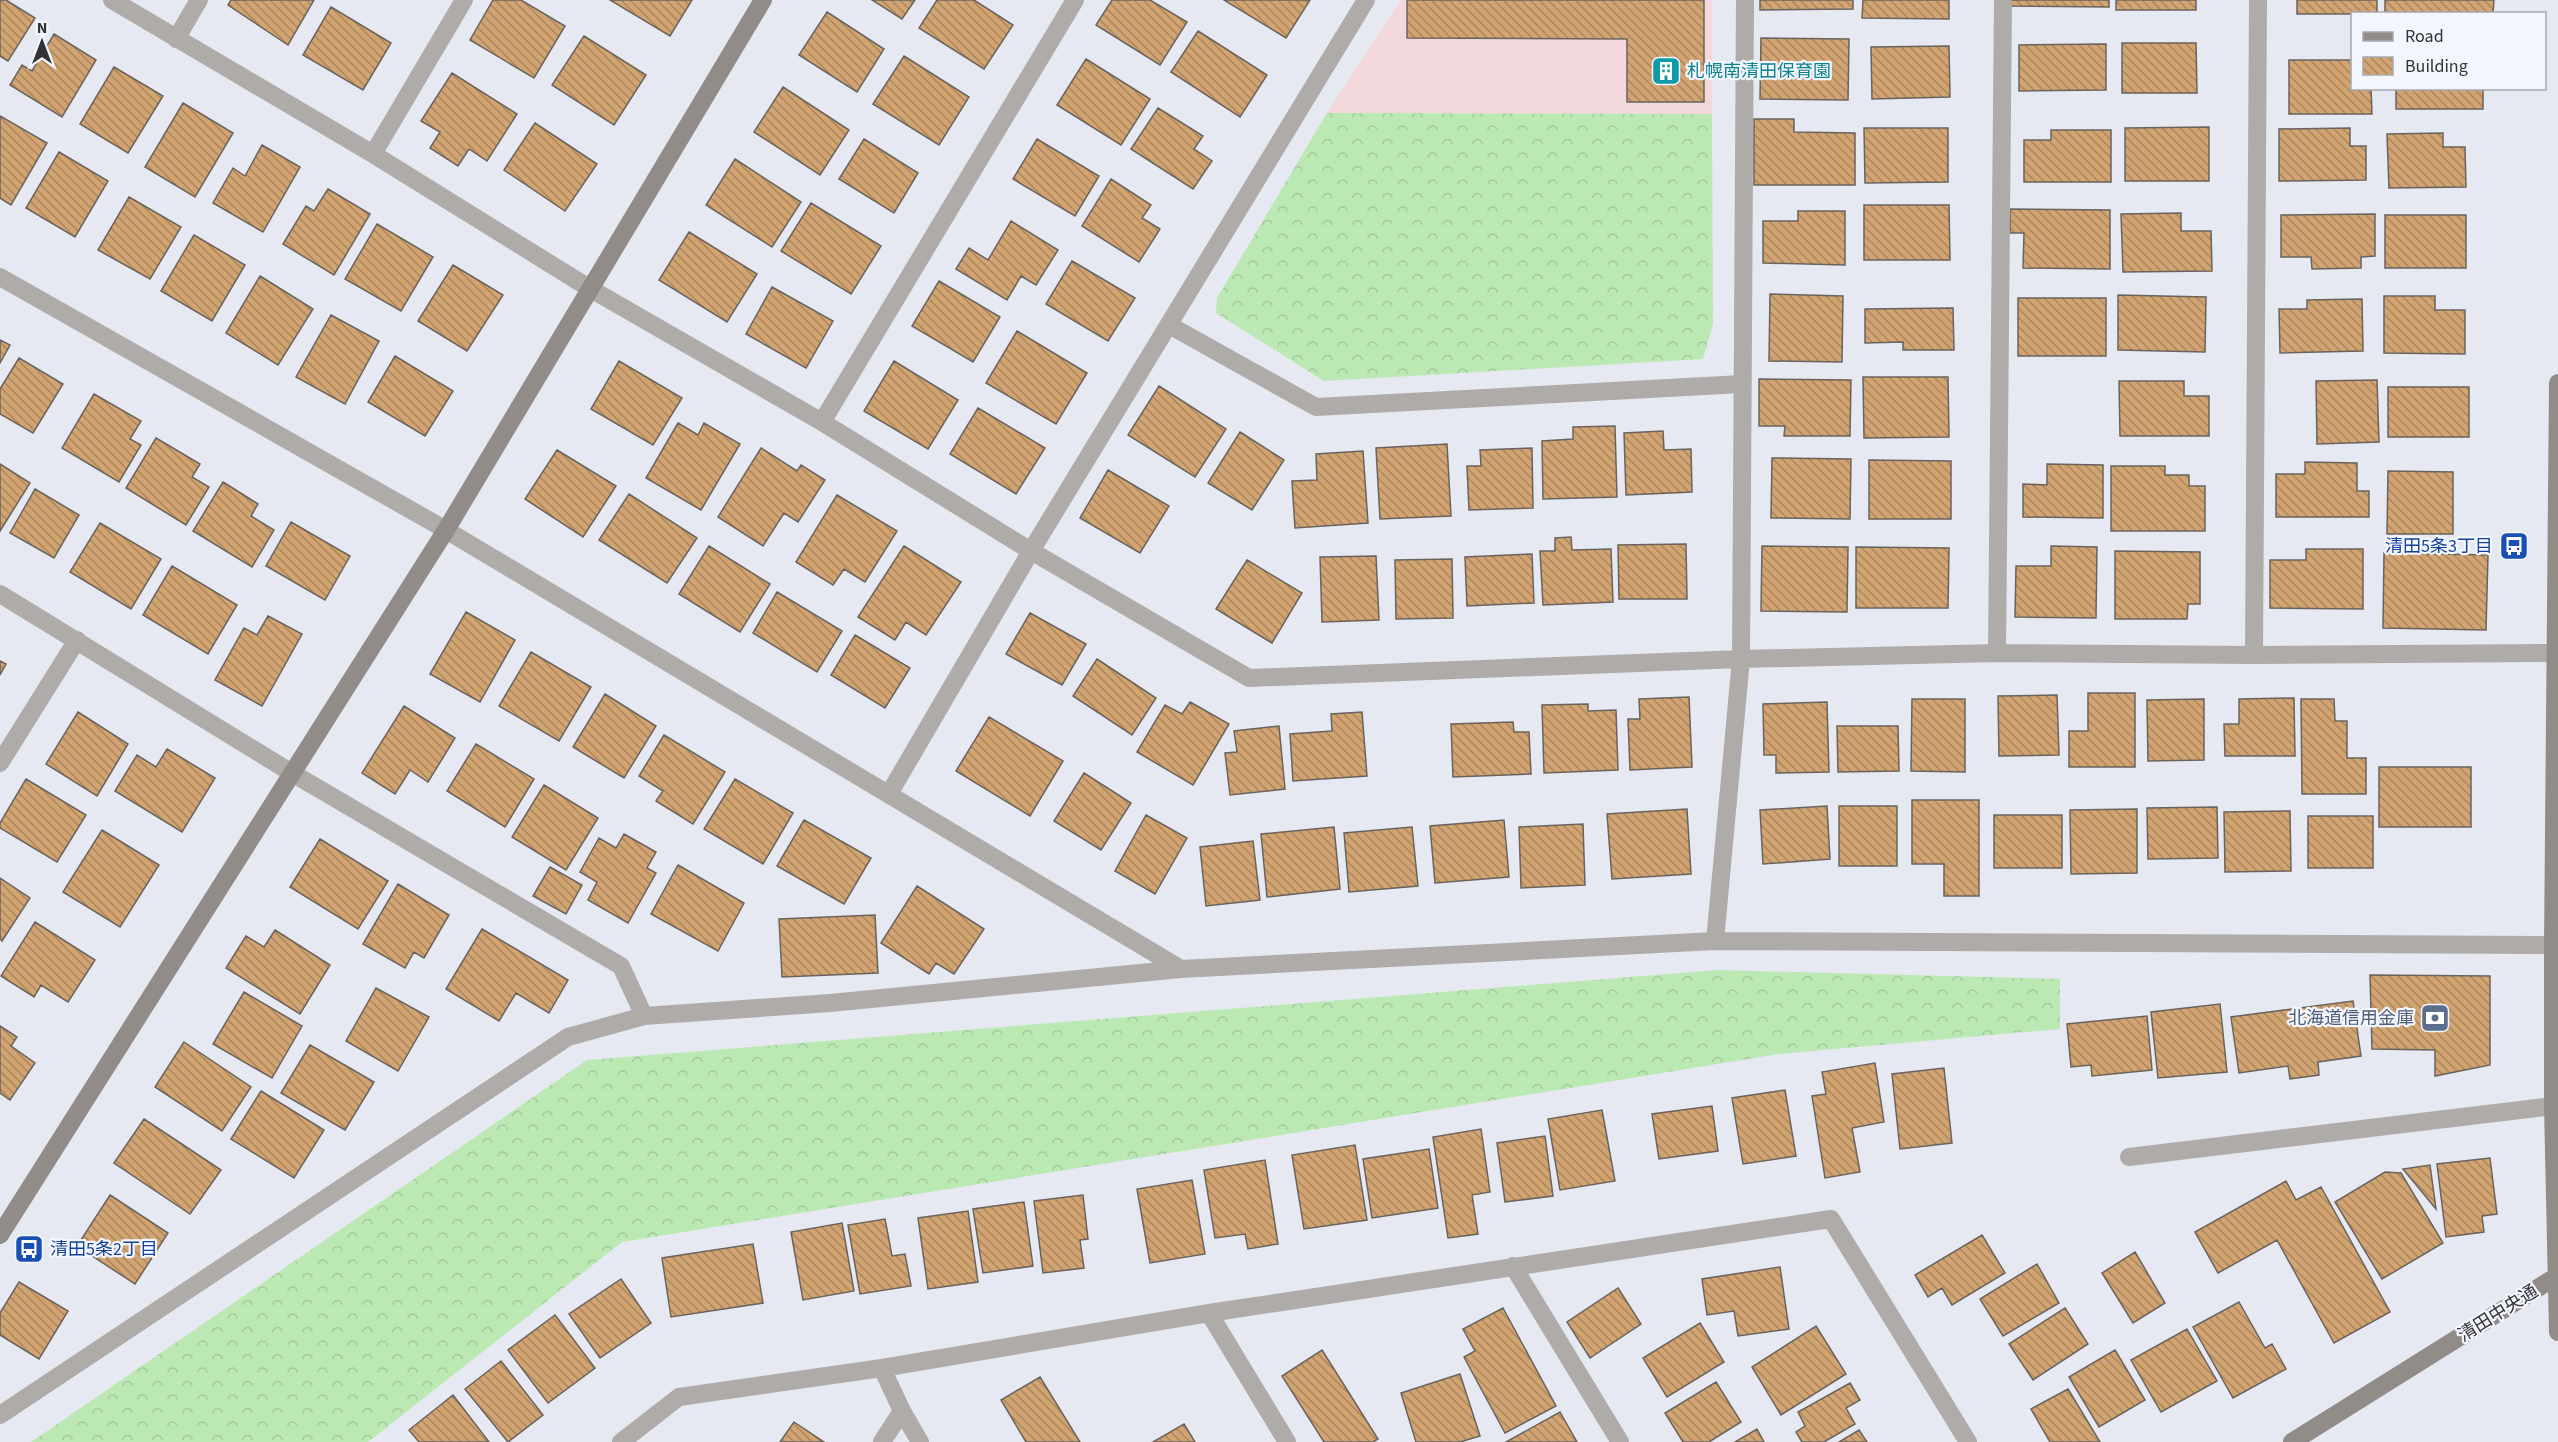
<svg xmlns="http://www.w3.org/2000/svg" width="2558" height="1442" font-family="'Source Sans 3','Noto Sans JP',sans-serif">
	<defs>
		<pattern id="forest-crowns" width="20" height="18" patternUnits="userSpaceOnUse" patternTransform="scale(1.5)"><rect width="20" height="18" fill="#bce9b3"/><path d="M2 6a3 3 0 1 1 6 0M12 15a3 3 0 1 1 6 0" fill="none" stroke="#a2c89b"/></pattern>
		<pattern id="building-back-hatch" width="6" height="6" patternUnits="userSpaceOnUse" patternTransform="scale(1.5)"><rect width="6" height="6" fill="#d2a471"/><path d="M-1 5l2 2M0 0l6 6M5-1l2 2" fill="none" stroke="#ab865e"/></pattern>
	</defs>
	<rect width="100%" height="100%" fill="#e6e9f2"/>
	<!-- education -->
	<path fill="#f2d8db" d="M1401 0H1712V114L1327 113Z"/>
	<!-- forest -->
	<path fill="url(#forest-crowns)" d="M1327 113 1712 114 1713 324 1703 359 1324 381 1216 313 1217 298Z
		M1718 970 2060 979V1029L1779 1054 622 1242 368 1442H31L587 1060Z"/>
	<!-- building -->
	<path fill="url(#building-back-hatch)" stroke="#6a635d" stroke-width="1.5" d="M0 0H6L35 18 8 61 0 56Z
		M231 0H314L288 45 228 5Z
		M493 0H521L565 26 534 78 470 40Z
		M610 0H692L670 36Z
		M872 0H915L902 19Z
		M937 0H974L1013 25 984 69 919 28Z
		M1112 0H1150L1187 22 1160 65 1096 25Z
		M1224 0H1310L1286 38Z
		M1407 0H1704V102H1627V39L1407 38Z
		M1760 0H1853V9L1760 10Z
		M1863 0H1949V19L1862 18Z
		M2011 0H2109V7L2011 6Z
		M2116 0H2196V10H2116Z
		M2297 0H2377V14H2297Z
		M2385 0H2494L2493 14H2385Z
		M331 7 391 43 363 90 303 55Z
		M827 12 884 49 857 92 799 55Z
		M1198 31 1267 75 1240 117 1171 72Z
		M54 34 96 60 62 117 10 85 22 65 32 71Z
		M584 36 646 75 614 125 552 85Z
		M1761 38 1849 39 1848 100 1760 99Z
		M2122 43H2196L2197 93H2122Z
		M2106 44V90L2019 91V45Z
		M1949 46 1950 97 1872 99 1871 47Z
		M904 56 969 97 939 145 873 104Z
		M1086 59 1150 99 1121 145 1057 105Z
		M2289 60H2352V88H2371L2372 114H2289Z
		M114 67 163 96 128 153 80 124Z
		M452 73 517 114 487 161 469 149 458 166 430 148 440 132 421 121Z
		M783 87 849 130 820 175 754 132Z
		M2396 88H2483V109H2396Z
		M183 103 233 133 195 197 145 167Z
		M1158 108 1203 136 1194 149 1212 161 1193 189 1131 149Z
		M0 116 47 143 11 205 0 198Z
		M1754 119H1794V132L1855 133V185H1754Z
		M535 123 597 164 565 211 504 170Z
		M2209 127V181H2125V128Z
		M1864 128H1948V182L1865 183Z
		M2350 128V146H2366V180L2279 181V129Z
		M2051 130H2111V182H2024V140H2051Z
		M2443 133V147H2465L2466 187 2389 188 2387 134Z
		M864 139 918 173 894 213 839 179Z
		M1037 139 1099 176 1075 216 1013 179Z
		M262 145 300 167 263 232 213 203 233 168 245 176Z
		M59 152 108 181 75 237 26 208Z
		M735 159 801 202 772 247 706 205Z
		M1111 179 1151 205 1142 218 1160 229 1139 262 1082 226Z
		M328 189 370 214 334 275 283 244 306 206 314 211Z
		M129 197 181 227 150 279 98 250Z
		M811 203 881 246 851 294 781 251Z
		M1864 205H1949L1950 260H1864Z
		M2010 209 2110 210V269L2023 268 2024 233H2010Z
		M1798 211H1845V265L1763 263V221H1798Z
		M2181 213V231H2211L2212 271 2123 272 2121 214Z
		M2375 214V256L2361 257V268L2312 269 2311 257H2281V215Z
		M2385 215H2466V268H2385Z
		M1011 221 1058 250 1036 285 1021 276 1007 300 956 269 969 248 988 260Z
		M377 224 433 257 401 311 345 279Z
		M689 232 757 274 727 322 659 280Z
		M194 235 245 265 212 321 161 291Z
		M1072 261 1135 298 1108 341 1046 304Z
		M453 265 503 295 467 351 418 321Z
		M260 276 313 309 278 365 226 333Z
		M939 281 1000 317 973 362 912 326Z
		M772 287 833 321 806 368 746 334Z
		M1770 294 1843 296 1842 362 1769 361Z
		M2118 295 2206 297 2205 352 2118 350Z
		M2384 296H2435V310H2465V354L2384 353Z
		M2018 298H2106V356H2018Z
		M2362 299 2363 351 2280 353 2279 309H2307V300Z
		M1953 308 1954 350H1903V342L1865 343V309Z
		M331 315 379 341 345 404 296 377Z
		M1017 331 1087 373 1056 424 986 383Z
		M0 340 10 345 0 363Z
		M395 356 453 391 425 436 368 402Z
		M19 358 63 384 33 433 0 414V389Z
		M619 361 682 398 653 445 591 409Z
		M894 361 958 400 928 449 864 411Z
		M1863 377H1948L1949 437 1864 438Z
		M1759 379 1851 380 1850 436H1784L1785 426H1759Z
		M2377 380 2379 442 2317 444 2316 381Z
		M2119 381H2184V396H2209V436H2120Z
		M1159 386 1226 429 1195 477 1128 435Z
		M2388 387H2469V437H2388Z
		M94 394 141 421 130 439 141 445 119 482 62 448Z
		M978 408 1045 448 1016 494 950 454Z
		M678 423 698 435 704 423 740 444 701 510 646 478Z
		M1615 426 1617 497 1543 499 1542 441 1573 439V427Z
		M1663 431 1664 450 1691 449 1692 492 1626 495 1624 433Z
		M1240 432 1284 460 1252 510 1208 483Z
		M156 438 200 464 192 477 209 487 186 525 126 488Z
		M1447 444 1451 516 1380 519 1376 448Z
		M761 448 797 471 801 465 825 480 798 522 784 513 763 546 718 517Z
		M1532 448 1533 508 1469 510 1467 466H1481L1480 450Z
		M557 450 616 486 583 537 525 499Z
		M1363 451 1368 523 1295 528 1292 481 1317 480 1316 454Z
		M1772 458 1851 459 1850 519 1771 518Z
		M1869 460 1951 461V519H1869Z
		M2305 462 2357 463V491H2369V517H2276V474H2305Z
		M0 464 30 483 0 531Z
		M2047 464 2103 465V518L2023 517V484L2047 485Z
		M2111 466H2165V475H2189V486H2205V531H2111Z
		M1108 470 1169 506 1140 553 1080 518Z
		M2388 471 2453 472V534H2387Z
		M223 482 258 504 251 516 274 530 252 567 193 531Z
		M35 489 79 515 54 558 10 533Z
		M629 494 697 538 667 583 599 540Z
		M837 495 897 531 865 582 844 569 833 585 796 562Z
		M291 522 350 556 325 600 266 566Z
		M100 523 161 559 131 609 70 572Z
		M1571 537 1572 550 1611 549 1613 602 1543 605 1540 551H1555V538Z
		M1686 544 1687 599H1619L1618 545Z
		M709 546 770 584 740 632 679 594Z
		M904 546 961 582 926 635 906 622 895 640 858 617Z
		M1762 546 1848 547 1847 612 1761 611Z
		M2051 546 2097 547 2096 618 2015 617 2016 566H2051Z
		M1856 547 1949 548 1948 608H1856Z
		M2306 549H2363V609L2270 608V560H2306Z
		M2115 551 2200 552V604H2188L2187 619H2115Z
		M2384 553 2488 555 2486 630 2383 628Z
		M1532 554 1534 603 1467 606 1465 557Z
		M1376 556 1379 620 1322 622 1320 557Z
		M1452 559 1453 618 1396 619 1395 560Z
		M1247 560 1302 593 1272 643 1216 609Z
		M172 566 237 605 208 654 143 615Z
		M777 592 842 631 817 672 753 633Z
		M466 612 515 640 480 702 430 674Z
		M1030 613 1086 644 1062 685 1006 654Z
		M268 616 302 634 262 706 215 680 244 628 257 635Z
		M855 635 910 668 885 708 831 675Z
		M531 652 591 687 559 741 499 706Z
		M1097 659 1156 698 1132 735 1073 696Z
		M0 661 6 664 0 675Z
		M2088 693H2135V767H2069V731H2088Z
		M605 694 656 726 624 778 573 747Z
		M2057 695 2059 755 1999 756 1998 696Z
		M1689 697 1692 767 1630 770 1628 719H1640L1639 699Z
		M2294 698 2295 756H2225L2224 724H2239V699Z
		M1912 699H1965V772L1911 771Z
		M2204 699V760L2148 761 2147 700Z
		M2301 699H2334L2335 721H2347V758H2366V794H2302Z
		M1190 702 1229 724 1193 785 1137 752 1165 705 1182 714Z
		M1827 702 1829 772 1776 773V755H1764L1763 704Z
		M1588 704V711L1616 710 1618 770 1544 773 1542 705Z
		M404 706 455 738 428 782 410 770 395 794 362 773Z
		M78 712 128 744 97 796 46 764Z
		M1362 712 1367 776 1293 781 1290 734 1332 731 1331 714Z
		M989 717 1063 761 1030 816 956 771Z
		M1513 722 1514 732H1529L1531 774 1453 777 1451 724Z
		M1279 726 1285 789 1230 795 1225 753 1237 752 1234 731Z
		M1837 726H1898L1899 771 1838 772Z
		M664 735 725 772 693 824 656 801 663 791 639 776Z
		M476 744 534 779 505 827 447 791Z
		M167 749 215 778 182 832 115 791 137 755 156 767Z
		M2379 767H2471V827H2379Z
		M1084 773 1131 803 1101 850 1054 821Z
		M26 779 86 815 57 862 0 828V823Z
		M735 779 793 813 763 864 704 829Z
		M544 785 598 818 566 870 512 837Z
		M1912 800H1979V896H1944V864H1912Z
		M1827 806 1830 859 1763 864 1760 810Z
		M1839 806H1897V866H1839Z
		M2217 807 2218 858 2148 859 2147 808Z
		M1687 809 1691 874 1612 879 1607 814Z
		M2137 809V873L2071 874 2070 810Z
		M2290 811 2291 871 2225 872 2224 812Z
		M1146 815 1187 838 1155 894 1115 871Z
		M1994 815H2062V868H1994Z
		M2308 816H2373V868H2308Z
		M804 820 871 858 844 904 777 866Z
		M1504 820 1509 877 1435 883 1430 826Z
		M1583 824 1585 885 1521 888 1519 827Z
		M1334 827 1340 889 1267 897 1261 834Z
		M1412 827 1418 886 1349 892 1344 833Z
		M102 830 159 865 120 927 63 892Z
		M624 834 656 852 647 868 656 873 628 923 588 900 597 882 580 872 599 838 616 848Z
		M320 839 388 881 358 929 290 887Z
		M1253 841 1260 900 1206 906 1200 847Z
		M678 865 744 903 718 951 651 914Z
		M550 867 582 885 566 914 533 896Z
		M0 878 30 898 2 941 0 939Z
		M398 884 449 915 424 958 414 952 405 968 363 944Z
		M917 886 984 929 954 974 936 963 929 974 881 943Z
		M875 915 878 973 782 977 779 919Z
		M35 922 95 960 68 1002 41 985 34 997 1 976Z
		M482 929 568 980 549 1013 516 993 499 1021 446 989Z
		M275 930 330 965 300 1014 226 968 246 936 264 947Z
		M2370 975 2490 976V1065L2435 1076V1050L2372 1049Z
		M376 988 429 1017 398 1071 346 1041Z
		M244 992 302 1026 272 1078 213 1044Z
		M2353 1001 2361 1056 2318 1062 2319 1075 2290 1079 2288 1066 2239 1073 2231 1017Z
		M2220 1004 2227 1072 2158 1078 2151 1012Z
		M2147 1016 2152 1070 2092 1076 2091 1065 2071 1067 2067 1024Z
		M0 1026 17 1037 11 1046 35 1063 10 1100 0 1093Z
		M184 1042 251 1087 222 1131 155 1087Z
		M310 1045 374 1082 345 1130 281 1093Z
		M1875 1063 1884 1122 1852 1128 1860 1172 1825 1178 1812 1096 1826 1094 1822 1072Z
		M1944 1068 1952 1143 1900 1149 1892 1074Z
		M1785 1090 1796 1156 1743 1164 1732 1098Z
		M261 1091 324 1130 294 1178 231 1139Z
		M1712 1106 1718 1151 1659 1159 1652 1114Z
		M1602 1110 1615 1181 1560 1190 1548 1119Z
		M144 1119 221 1170 190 1214 114 1163Z
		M1481 1129 1490 1192 1472 1195 1478 1234 1448 1238 1433 1137Z
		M1545 1136 1553 1196 1505 1202 1497 1143Z
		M1355 1145 1367 1220 1304 1229 1292 1155Z
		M1429 1149 1438 1208 1372 1218 1363 1159Z
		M2490 1158 2497 1214 2482 1216 2484 1232 2446 1237 2437 1164Z
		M1265 1160 1278 1244 1248 1249 1245 1234 1215 1238 1204 1170Z
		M2430 1165 2436 1209 2403 1169Z
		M2385 1172 2401 1173 2443 1243 2382 1279 2335 1202Z
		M1192 1180 1205 1254 1150 1263 1137 1189Z
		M2286 1181 2296 1200 2321 1187 2390 1312 2334 1343 2277 1240 2218 1273 2195 1232Z
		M110 1195 168 1233 135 1284 77 1246Z
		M1083 1195 1088 1239 1080 1240 1084 1268 1043 1273 1034 1201Z
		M1024 1202 1033 1266 983 1273 973 1209Z
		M968 1211 978 1282 928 1289 918 1218Z
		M885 1219 892 1256 905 1254 911 1286 860 1294 848 1225Z
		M842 1223 854 1291 803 1300 791 1232Z
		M1982 1235 2005 1273 1952 1305 1942 1288 1928 1297 1915 1275Z
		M753 1244 763 1303 671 1317 662 1258Z
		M2135 1252 2165 1303 2133 1323 2102 1273Z
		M2037 1264 2059 1303 2003 1336 1980 1299Z
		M1780 1267 1789 1329 1738 1336 1734 1311 1707 1315 1702 1279Z
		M621 1279 651 1323 600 1358 569 1314Z
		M19 1282 68 1311 39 1359 0 1335V1313Z
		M1618 1288 1641 1324 1590 1358 1567 1322Z
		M2239 1302 2265 1348 2272 1344 2286 1369 2233 1398 2193 1327Z
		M1503 1308 1556 1406 1505 1433 1464 1357 1475 1351 1463 1329Z
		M2065 1308 2088 1344 2033 1380 2009 1344Z
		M555 1315 595 1368 548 1403 508 1350Z
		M1700 1323 1724 1362 1667 1397 1643 1358Z
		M1816 1326 1846 1374 1781 1415 1752 1367Z
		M2187 1329 2217 1381 2161 1412 2131 1360Z
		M1322 1350 1378 1439 1373 1442H1324L1282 1376Z
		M2115 1350 2145 1400 2099 1427 2069 1377Z
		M501 1361 543 1415 508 1442 465 1389Z
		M1460 1374 1480 1436 1460 1442H1416L1401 1393Z
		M1040 1377 1080 1442H1026L1001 1400Z
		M1716 1382 1741 1422 1709 1442H1683L1665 1413Z
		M1850 1383 1860 1400 1846 1408 1855 1424 1824 1442H1802L1796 1432 1805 1426 1798 1412Z
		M2068 1389 2100 1442H2050L2031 1409Z
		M453 1395 489 1442H419L409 1430Z
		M1560 1412 1577 1442H1506Z
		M794 1422 824 1442H780Z
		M1184 1424 1195 1442H1153Z
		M1757 1429 1764 1442H1735Z
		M1859 1430 1867 1442H1839Z"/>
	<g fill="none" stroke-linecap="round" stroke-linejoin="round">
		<!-- street -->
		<path stroke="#afaba8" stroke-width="18" d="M112 0 373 154 589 288 822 422 1031 551 1249 678 1741 659 1997 653 2254 655 2558 653
			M176 39 199 0
			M373 154 464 0
			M0 277 446 530 1181 969 1715 941 2558 945
			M1169 325 1316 407 1742 384
			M822 422 1075 0
			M0 594 292 773 621 966 644 1016
			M1997 653 2003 0
			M2254 655 2258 0
			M0 763 77 640
			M889 794 1031 551 1366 0
			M1715 941 1741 659 1745 0
			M2129 1157 2553 1106
			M1513 1266 1620 1442
			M1209 1313 1287 1442
			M882 1368 902 1411 920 1442
			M0 1415 568 1037 644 1016 830 1003 1181 969
			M621 1442 679 1397 882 1368 1209 1313 1831 1219 1968 1442
			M882 1442 902 1411"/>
		<!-- secondary -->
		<path stroke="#928c88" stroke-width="18" d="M2558 383 2553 945V1106L2558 1332
			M0 1235 446 530 763 0
			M2292 1442 2557 1276"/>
	</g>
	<!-- icons -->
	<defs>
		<g id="building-square" transform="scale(1.5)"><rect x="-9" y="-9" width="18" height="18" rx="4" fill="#0f9aa8" stroke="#f4f6fe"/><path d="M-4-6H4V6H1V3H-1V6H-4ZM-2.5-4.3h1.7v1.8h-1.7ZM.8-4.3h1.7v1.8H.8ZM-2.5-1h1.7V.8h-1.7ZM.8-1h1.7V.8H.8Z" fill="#fff"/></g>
		<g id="bus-square" transform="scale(1.5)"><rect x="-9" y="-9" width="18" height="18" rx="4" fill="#1a4fb4" stroke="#f4f6fe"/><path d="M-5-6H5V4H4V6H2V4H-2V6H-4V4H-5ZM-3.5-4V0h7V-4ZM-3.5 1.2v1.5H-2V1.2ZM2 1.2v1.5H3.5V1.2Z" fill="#fff"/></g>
		<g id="bank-square" transform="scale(1.5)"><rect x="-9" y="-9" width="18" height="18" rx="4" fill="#5c6f8a" stroke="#f4f6fe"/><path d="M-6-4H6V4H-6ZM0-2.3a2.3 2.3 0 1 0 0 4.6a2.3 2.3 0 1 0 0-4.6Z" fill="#fff"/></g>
	</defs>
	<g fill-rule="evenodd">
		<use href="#building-square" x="1666" y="71"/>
		<use href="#bus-square" x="2514" y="546"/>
		<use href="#bank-square" x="2435" y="1018"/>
		<use href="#bus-square" x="29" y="1249"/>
	</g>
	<g text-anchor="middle" stroke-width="4.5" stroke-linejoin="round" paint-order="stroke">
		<!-- culture labels -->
		<g font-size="18" fill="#0d838f" stroke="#f4f6fe" text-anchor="start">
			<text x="1687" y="77">札幌南清田保育園</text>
		</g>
		<!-- transit labels -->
		<g font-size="18" fill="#164399" stroke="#f4f6fe" text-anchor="end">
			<text x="2493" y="552">清田5条3丁目</text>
			<text x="50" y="1255" text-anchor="start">清田5条2丁目</text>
		</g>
		<!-- service labels -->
		<g font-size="18" fill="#4e5e75" stroke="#f4f6fe" text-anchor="end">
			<text x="2414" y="1024">北海道信用金庫</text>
		</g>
		<!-- street labels -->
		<g font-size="18" fill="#333337" stroke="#f4f6fe">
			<text transform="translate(2498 1313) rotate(-32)" y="6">清田中央通</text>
		</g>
	</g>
	<!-- legend -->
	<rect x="2351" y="12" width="195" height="78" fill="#f4f6fe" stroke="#a7a8ae" stroke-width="1.5"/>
	<rect x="2363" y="32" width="30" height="9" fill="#928c88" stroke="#a7a8ae" stroke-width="1.5"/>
	<text x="2405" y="42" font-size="18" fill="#333337">Road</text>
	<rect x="2363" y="57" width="30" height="18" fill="url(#building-back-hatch)" stroke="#a7a8ae" stroke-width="1.5"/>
	<text x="2405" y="72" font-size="18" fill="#333337">Building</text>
	<!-- north arrow -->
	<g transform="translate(42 42)" stroke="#f4f6fe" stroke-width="4.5" paint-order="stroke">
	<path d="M0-4.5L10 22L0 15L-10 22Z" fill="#333337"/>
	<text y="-9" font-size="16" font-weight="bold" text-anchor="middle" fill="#333337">N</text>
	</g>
</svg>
